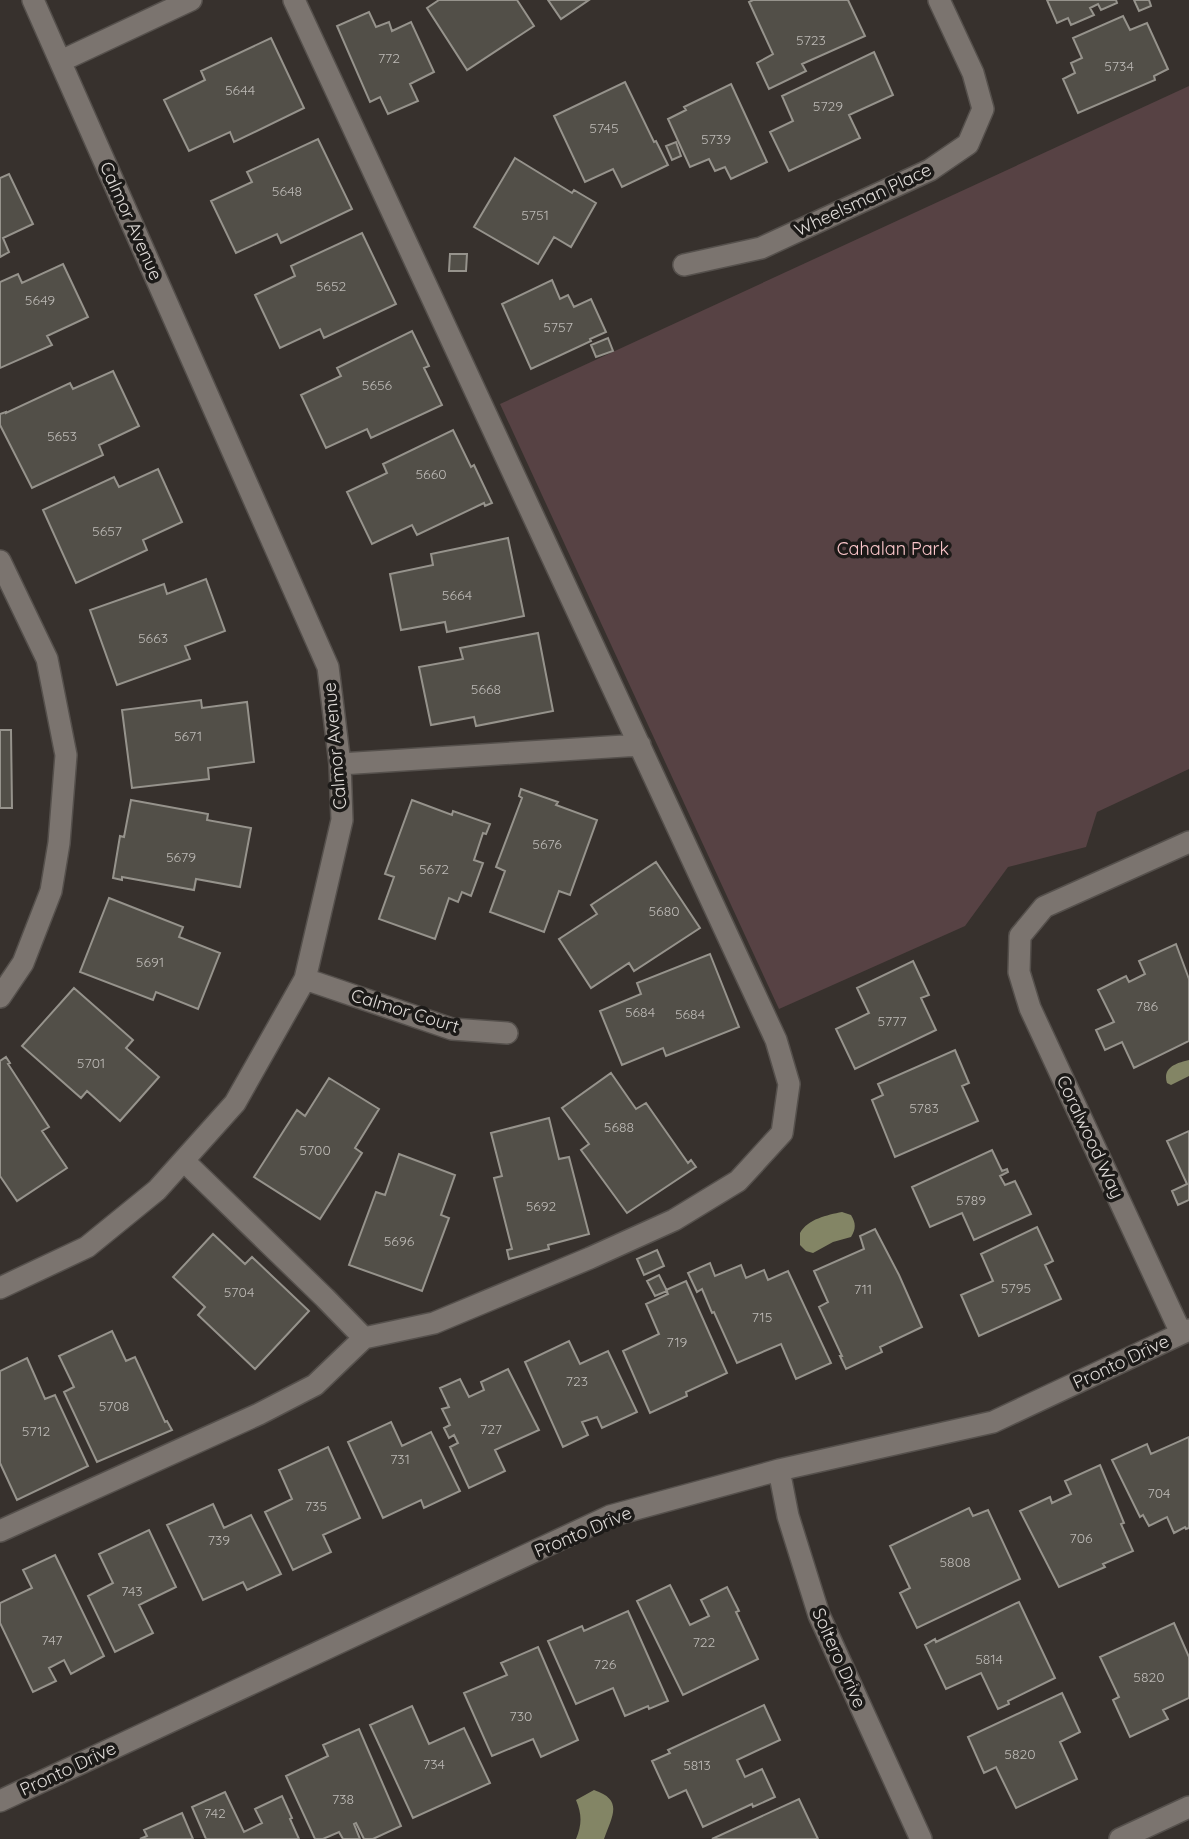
<svg xmlns="http://www.w3.org/2000/svg" width="1189" height="1839" font-family="Quicksand,sans-serif">
	<rect width="100%" height="100%" fill="#37312d"/>
	<!-- green -->
	<path fill="#574244" d="M1189 86V769L1097 812 1086 847 1008 867 965 926 779 1009 500 404Z"/>
	<!-- water -->
	<path fill="#838565" d="M1189 1060V1076L1171 1085 1167 1083C1162 1067 1177 1063 1189 1060Z
		M842 1212 851 1215C856 1223 856 1229 851 1237L833 1242 813 1253 806 1251 800 1245V1233C808 1219 827 1215 842 1212Z
		M594 1790C624 1800 612 1816 604 1839H576C582 1824 582 1815 576 1800Z"/>
	<!-- building -->
	<path fill="#524f48" stroke="#96938c" stroke-width="2" d="M439 0H517L534 26 467 70 427 8Z
		M548 0H589L561 19Z
		M753 0H848L865 36 802 64 806 71 769 89 757 63 773 54 749 2Z
		M1047 0H1116L1117 3 1101 10 1098 4 1090 8 1094 15 1071 25 1068 18 1057 23Z
		M1134 0H1149L1151 6 1139 11Z
		M369 12 376 27 389 22 392 31 411 22 434 72 410 84 418 101 388 114 380 97 370 102 337 26Z
		M1123 16 1130 30 1147 23 1168 69 1154 76 1155 80 1078 113 1063 79 1075 73 1071 63 1082 58 1073 38Z
		M271 38 304 108 234 142 230 132 189 151 164 100 205 80 201 71Z
		M874 52 893 95 849 115 860 138 789 171 770 132 793 121 782 96Z
		M625 82 654 142 656 141 668 165 622 187 613 169 585 182 554 116Z
		M731 84 767 162 731 179 725 167 715 171 709 159 690 167 668 119 686 110 684 107Z
		M318 139 352 209 281 243 277 234 236 253 211 201 252 182 247 172Z
		M676 142 681 156 672 160 666 146Z
		M515 158 572 193 574 190 596 203 571 247 554 237 538 264 474 227Z
		M9 174 33 224 3 238 9 252 0 257V178Z
		M362 233 396 304 324 338 320 329 280 348 255 295 295 276 291 266Z
		M450 254H467L466 271H449Z
		M63 264 88 317 47 336 52 345 0 368V282L18 274 22 283Z
		M552 280 560 299 568 295 574 307 591 299 606 332 590 339 591 341 531 369 502 304Z
		M412 331 429 366 424 368 442 405 371 438 367 429 326 448 301 395 341 376 337 368Z
		M608 338 613 351 596 357 591 345Z
		M113 371 139 426 99 445 103 455 32 488 0 425V414L6 412V413L70 383 73 389Z
		M453 430 471 467 474 465 492 503 485 506 484 503 417 535 412 525 372 544 347 492 387 473 383 464Z
		M158 469 182 522 143 540 147 550 76 583 43 510 114 477 119 487Z
		M508 538 524 616 447 632 445 622 401 630 390 574 433 565 431 554Z
		M206 579 225 631 185 646 190 659 117 685 90 610 164 584 167 594Z
		M538 633 553 711 476 726 474 717 431 725 419 667 463 659 460 648Z
		M201 700 202 708 247 702 254 762 208 768 209 779 132 788 122 710Z
		M0 730H11L12 808H0Z
		M521 789 558 802 556 805 597 820 570 895 559 891 544 932 490 912 505 871 496 867 522 798 519 796Z
		M131 800 208 814 207 820 251 828 240 887 196 879 194 890 122 877V880L113 878 120 836 124 837Z
		M412 800 452 815 453 811 490 824 486 834 483 833 474 860 483 863 471 896 462 892 458 902 449 898 435 939 379 919 394 877 385 874Z
		M656 862 700 928 634 971 629 963 591 988 559 939 597 914 591 905Z
		M109 898 183 927 179 937 220 953 198 1009 156 992 153 1000 80 972Z
		M1176 944 1189 979V1041L1134 1068 1122 1042 1105 1050 1096 1030 1114 1022 1098 990 1126 976 1129 982 1145 974 1139 961Z
		M710 954 739 1027 666 1056 663 1048 622 1065 600 1011 641 994 637 983Z
		M913 961 929 995 921 998 936 1030 855 1069 836 1029 869 1013 857 988Z
		M74 988 133 1040 126 1048 159 1077 120 1121 87 1091 81 1098 22 1046Z
		M955 1050 969 1083 962 1086 978 1121 895 1157 872 1100 883 1095 878 1084Z
		M6 1057 10 1063 8 1064 49 1127 42 1131 67 1168 17 1201 0 1176V1061Z
		M611 1073 636 1109 646 1103 688 1163 691 1160 696 1167 627 1213 581 1150 589 1144 562 1108Z
		M329 1078 379 1109 355 1148 362 1153 320 1219 254 1177 297 1110 305 1116Z
		M549 1118 559 1159 569 1157 589 1234 548 1245 549 1249 509 1259 507 1250 512 1249 494 1178 502 1176 491 1133Z
		M1189 1131V1200L1178 1205 1172 1191 1187 1184 1167 1141Z
		M992 1150 1002 1171 1007 1169 1008 1172 1000 1176 1005 1185 1015 1181 1031 1214 974 1240 962 1213 930 1227 912 1187Z
		M399 1154 455 1175 441 1215 449 1218 422 1291 349 1265 376 1192 385 1195Z
		M1037 1227 1053 1261 1045 1265 1061 1299 979 1336 961 1295 993 1281 981 1254Z
		M875 1229 899 1275 922 1327 880 1347 882 1352 846 1369 840 1356H842L819 1307 828 1302 814 1271 864 1249 860 1236Z
		M213 1234 245 1264 252 1257 309 1311 255 1369 198 1315 205 1307 173 1277Z
		M657 1250 664 1266 644 1275 637 1259Z
		M710 1263 715 1276 741 1265 746 1278 764 1270 768 1280 788 1271 831 1363 796 1379 781 1344 737 1363 714 1312 712 1313 702 1289 697 1292 688 1273Z
		M659 1275 667 1291 655 1296 647 1281Z
		M686 1281 727 1373 686 1392 687 1396 650 1413 623 1351 659 1334 646 1304 668 1294 666 1290Z
		M112 1331 126 1361 135 1357 165 1422 167 1421 172 1430 97 1462 64 1392 74 1387 59 1356Z
		M569 1341 580 1364 608 1351 637 1412 602 1428 597 1417 582 1422 588 1435 563 1447 525 1362Z
		M27 1358 45 1399 55 1395 88 1466 17 1500 0 1463V1371Z
		M508 1369 539 1430 495 1450 505 1471 469 1488 450 1447 458 1443 454 1435 449 1438 444 1428 450 1425 442 1409 449 1407 440 1388 460 1379 469 1397 484 1390 481 1382Z
		M391 1422 402 1446 431 1432 460 1491 424 1508 421 1500 383 1518 348 1442Z
		M1189 1437V1528L1186 1529 1185 1527 1174 1533 1167 1517 1149 1526 1143 1515 1140 1517 1112 1460 1147 1444 1151 1454Z
		M328 1447 360 1518 323 1535 331 1552 293 1570 265 1512 292 1499 279 1470Z
		M1100 1465 1124 1523 1121 1524 1133 1551 1103 1564 1105 1567 1059 1587 1020 1511 1050 1497 1052 1503 1071 1494 1065 1481Z
		M213 1504 224 1528 251 1515 281 1574 247 1590 243 1582 203 1600 167 1525Z
		M969 1508 973 1516 988 1510 1020 1579 917 1628 900 1593 910 1588 890 1546Z
		M149 1530 176 1587 139 1605 153 1633 115 1652 88 1596 113 1583 99 1554Z
		M55 1555 104 1656 71 1674 64 1660 49 1668 56 1681 33 1692 0 1623V1603L32 1588 23 1570Z
		M670 1585 690 1625 709 1616 701 1600 727 1587 739 1611 736 1612 758 1659 683 1695 637 1601Z
		M1019 1602 1055 1678 1008 1701 1009 1704 998 1709 981 1673 946 1689 925 1645 935 1639 936 1642Z
		M628 1611 668 1701 649 1709 648 1706 625 1716 613 1688 576 1704 548 1641 582 1626 584 1631Z
		M1174 1623 1189 1657V1698L1163 1710 1168 1719 1130 1737 1113 1700 1119 1697 1100 1657Z
		M538 1647 578 1740 541 1757 533 1739 492 1756 464 1693 507 1675 501 1663Z
		M1062 1693 1080 1732 1060 1742 1077 1779 1016 1808 996 1767 984 1773 968 1737Z
		M764 1705 780 1740 737 1760 745 1777 762 1769 775 1797 753 1807 752 1804 703 1827 686 1790 669 1798 652 1761 670 1753 668 1750Z
		M412 1706 429 1744 464 1728 490 1783 413 1818 370 1725Z
		M359 1729 401 1826 373 1839H364L356 1823 354 1824 360 1839H343L339 1832 323 1839H315L286 1776 328 1756 323 1745Z
		M225 1792 244 1832 262 1823 255 1809 282 1796 292 1818 290 1819 299 1839H206L192 1807Z
		M799 1799 818 1839H712Z
		M182 1813 193 1839H140L147 1836 144 1830Z"/>
	<g fill="none" stroke-linecap="round" stroke-linejoin="round">
		<!-- minor casing -->
		<g stroke="#55504c" stroke-width="24">
			<path id="minor" d="M61 61 191 0
				M684 265 761 248 930 170 968 144 983 109 973 73 939 0
				M0 561 47 659 66 755 59 843 51 891 23 963 0 997
				M340 764 640 745
				M305 979 452 1029 507 1033
				M184 1161 325 1298 364 1338
				M0 1288 87 1247 157 1190 235 1103 305 979 342 820 340 764 328 667 33 0
				M1181 1333 1030 1008 1019 972 1020 936 1044 907 1189 842
				M779 1470 788 1516 819 1615 921 1839
				M0 1531 259 1414 315 1385 364 1338 434 1323 590 1258 674 1220 738 1181 782 1133 789 1084 776 1040 294 0
				M0 1801 610 1516 779 1470 993 1422 1189 1330
				M1120 1839 1189 1807"/>
		</g>
		<!-- minor -->
		<use href="#minor" stroke="#7b746f" stroke-width="21"/>
	</g>
	<g text-anchor="middle" stroke-width="7" stroke-linejoin="round" paint-order="stroke">
		<!-- number labels -->
		<g font-size="14" fill="#bdbab6">
			<text x="811" y="45">5723</text>
			<text x="389" y="63">772</text>
			<text x="1119" y="71">5734</text>
			<text x="240" y="95">5644</text>
			<text x="828" y="111">5729</text>
			<text x="604" y="133">5745</text>
			<text x="716" y="144">5739</text>
			<text x="287" y="196">5648</text>
			<text x="535" y="220">5751</text>
			<text x="331" y="291">5652</text>
			<text x="40" y="305">5649</text>
			<text x="558" y="332">5757</text>
			<text x="377" y="390">5656</text>
			<text x="62" y="441">5653</text>
			<text x="431" y="479">5660</text>
			<text x="107" y="536">5657</text>
			<text x="457" y="600">5664</text>
			<text x="153" y="643">5663</text>
			<text x="486" y="694">5668</text>
			<text x="188" y="741">5671</text>
			<text x="547" y="849">5676</text>
			<text x="181" y="862">5679</text>
			<text x="434" y="874">5672</text>
			<text x="664" y="916">5680</text>
			<text x="150" y="967">5691</text>
			<text x="1147" y="1011">786</text>
			<text x="640" y="1017">5684</text>
			<text x="690" y="1019">5684</text>
			<text x="892" y="1026">5777</text>
			<text x="91" y="1068">5701</text>
			<text x="924" y="1113">5783</text>
			<text x="619" y="1132">5688</text>
			<text x="315" y="1155">5700</text>
			<text x="971" y="1205">5789</text>
			<text x="541" y="1211">5692</text>
			<text x="399" y="1246">5696</text>
			<text x="1016" y="1293">5795</text>
			<text x="863" y="1294">711</text>
			<text x="239" y="1297">5704</text>
			<text x="762" y="1322">715</text>
			<text x="677" y="1347">719</text>
			<text x="577" y="1386">723</text>
			<text x="114" y="1411">5708</text>
			<text x="491" y="1434">727</text>
			<text x="36" y="1436">5712</text>
			<text x="400" y="1464">731</text>
			<text x="1159" y="1498">704</text>
			<text x="316" y="1511">735</text>
			<text x="1081" y="1543">706</text>
			<text x="219" y="1545">739</text>
			<text x="955" y="1567">5808</text>
			<text x="132" y="1596">743</text>
			<text x="52" y="1645">747</text>
			<text x="704" y="1647">722</text>
			<text x="989" y="1664">5814</text>
			<text x="605" y="1669">726</text>
			<text x="1149" y="1682">5820</text>
			<text x="521" y="1721">730</text>
			<text x="1020" y="1759">5820</text>
			<text x="434" y="1769">734</text>
			<text x="697" y="1770">5813</text>
			<text x="343" y="1804">738</text>
			<text x="215" y="1818">742</text>
		</g>
		<!-- street labels -->
		<g font-size="18" fill="#e1ddda" stroke="#1c1a18">
			<text transform="translate(863 200) rotate(-25)" y="6">Wheelsman Place</text>
			<text transform="translate(131 221) rotate(66)" y="6">Calmor Avenue</text>
			<text transform="translate(335 746) rotate(-95)" y="6">Calmor Avenue</text>
			<text transform="translate(405 1011) rotate(17)" y="6">Calmor Court</text>
			<text transform="translate(1090 1137) rotate(65)" y="6">Coralwood Way</text>
			<text transform="translate(1121 1362) rotate(-25)" y="6">Pronto Drive</text>
			<text transform="translate(583 1532) rotate(-23)" y="6">Pronto Drive</text>
			<text transform="translate(839 1658) rotate(66)" y="6">Soltero Drive</text>
			<text transform="translate(68 1769) rotate(-25)" y="6">Pronto Drive</text>
		</g>
		<!-- park labels -->
		<g font-size="18" fill="#fcc7cb" stroke="#1c1a18">
			<text x="893" y="555">Cahalan Park</text>
		</g>
	</g>
</svg>
